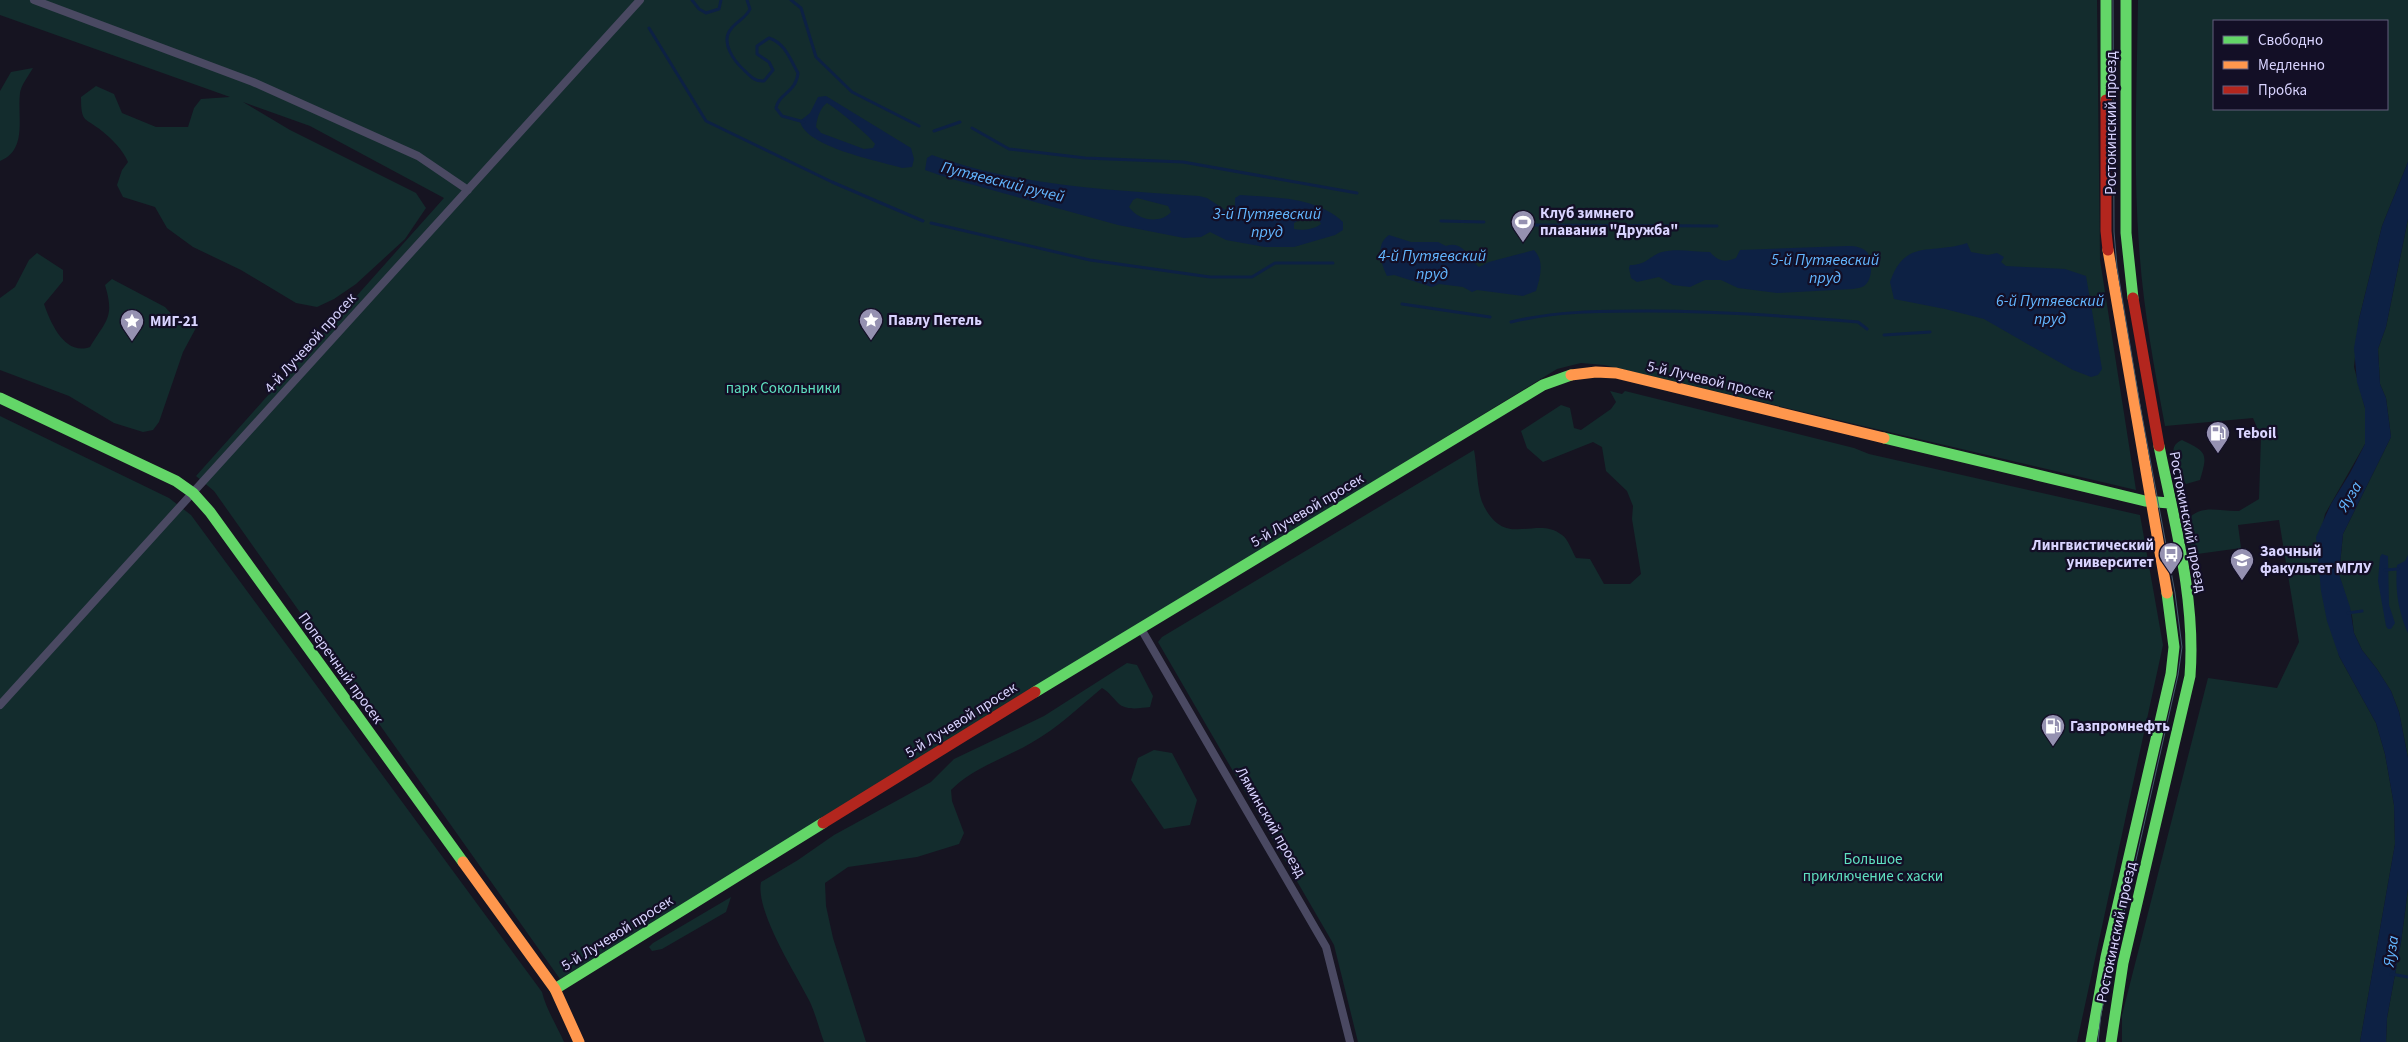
<svg xmlns="http://www.w3.org/2000/svg" width="2408" height="1042" font-family="'Source Sans 3',sans-serif">
	<rect width="100%" height="100%" fill="#161421"/>
	<!-- green -->
	<path fill="#132c2d" fill-rule="evenodd" d="M0 0H2097L2100 260 2136 490 1604 365 1581 363 1557 369 560 979 214 491 196 476 444 198 310 126 243 102 290 130 416 193 426 208 405 239 356 284 334 299 317 307 296 303 241 270 193 247 167 228 155 207 123 197 117 185 122 170 128 162C123 150 112 139 102 131 85 117 81 124 81 97L96 86 114 94 122 113 156 127H188L194 108 201 99 230 97 0 15Z
		M2138 0H2408V162L2382 226 2359 319 2354 367 2365 408V444L2325 514 2317 551 2339 656 2376 723 2385 754 2394 805 2395 844 2360 1042H2122V1015L2208 678 2277 688 2299 642 2279 520 2238 525 2241 548 2190 555 2191 540 2187 520C2202 503 2220 512 2239 511L2259 499 2261 437 2253 418 2165 426C2154 367 2143 307 2139 246 2133 165 2137 82 2138 0ZM2214 21H2387V109H2214Z
		M33 68C29 75 21 85 20 93 17 116 28 150 0 161V91L11 72Z
		M2408 219V758L2399 712 2391 691 2377 669 2362 650 2354 633 2352 616 2339 575 2343 534 2391 437 2386 398 2380 384 2378 349 2386 327Z
		M37 253 63 270V281L44 304C51 324 65 356 90 347 106 320 115 318 105 285L112 279 165 307 176 319 197 326 183 352 159 422 153 430 143 432 114 423 69 396 0 370V298L15 287 29 260Z
		M1610 391 1622 394 1625 391 1854 448 1869 454 2140 515 2163 645 2077 1042H1358L1334 945 1158 642 1162 637 1474 450C1477 465 1477 491 1483 504 1505 551 1536 514 1562 535 1568 539 1572 551 1576 558L1590 559 1604 584H1630L1641 574 1632 519 1633 506 1627 491 1606 471 1602 447 1593 442 1543 462 1527 448 1521 431 1561 405 1570 408 1574 428 1581 430 1611 409 1616 402Z
		M0 416 169 498 191 515 542 992C546 1009 557 1026 564 1042H0Z
		M2182 440C2207 452 2208 453 2200 480L2186 484C2181 477 2181 471 2177 464 2173 454 2170 445 2182 440Z
		M1127 663 1137 665 1153 696 1150 707C1140 708 1126 711 1118 703 1112 697 1110 693 1102 688 1079 707 1058 728 1031 743 1004 759 974 767 951 790L952 801 964 833 959 844 917 857 848 867 825 883 826 906 833 938 866 1042H824C819 1029 816 1015 810 1002 796 974 755 911 761 882L798 860 834 835 931 782 954 759 1044 716Z
		M1154 750 1172 753 1197 800 1190 825 1164 829 1131 780 1138 758Z
		M2408 889V1042H2386L2387 1018 2401 942Z
		M731 897 726 912 662 949 652 951 649 947 653 943Z"/>
	<!-- water -->
	<path fill="#0d2144" fill-rule="evenodd" d="M826 96 911 148 914 159 912 167 902 168C879 161 805 147 800 121L810 113 818 97ZM827 103C836 108 871 137 875 144L873 148 864 149 821 133 816 127C817 118 820 108 827 103Z
		M932 155C1017 186 1110 190 1199 196L1207 198 1230 213 1235 211V198L1240 195C1275 198 1315 196 1343 222V230L1335 235 1294 247H1265L1226 240 1210 232 1201 237 1184 238 1118 225 945 177 925 170 927 158ZM1137 198 1168 206 1171 212C1161 224 1138 221 1129 207L1133 200ZM1309 214 1317 216 1321 224C1315 229 1302 231 1294 229V223Z
		M2408 162V219L2386 327 2378 349 2380 384 2386 398 2391 437 2343 534 2339 574 2350 607 2354 633 2362 650 2377 669 2391 691 2399 712 2408 758V889L2401 942 2387 1018 2386 1042H2360L2395 844 2394 805 2385 754 2376 723 2339 656 2327 621 2321 591 2316 537 2331 504 2350 473 2365 444V408L2357 382 2354 348 2359 319 2382 226Z
		M1389 235 1411 242H1438L1446 246C1464 240 1468 259 1479 267L1489 262 1534 250C1545 261 1540 278 1536 291L1523 296 1477 290 1472 292 1463 287 1439 284 1432 287 1394 275 1387 276C1381 264 1375 244 1389 235Z
		M1967 243 1971 252 1988 255 1997 253 2004 257 2001 262 2006 266 2065 269 2086 276 2102 369 2098 375 2091 377 2073 370 1984 319 1945 309 1894 299 1890 282C1905 238 1931 255 1967 243Z
		M1848 246C1855 246 1862 247 1867 252 1873 260 1873 280 1864 286 1861 288 1856 288 1853 289L1777 293 1738 288 1721 280H1705L1690 287 1673 285 1659 277 1637 282 1631 278 1629 268 1630 265C1647 265 1649 256 1662 252 1676 248 1695 252 1710 252 1718 261 1724 263 1736 258L1740 250Z
		M2382 554 2388 556 2389 605 2395 623 2391 629H2388L2386 626 2378 581 2380 557Z
		M2408 555V633C2398 611 2395 589 2397 565L2405 561Z"/>
	<g fill="none" stroke-linecap="round" stroke-linejoin="round">
		<!-- stream -->
		<path stroke="#0d2144" stroke-width="3" d="M692 0 699 9 706 13 719 9 721 0
			M747 0 750 9C746 18 737 21 731 29 720 42 734 61 744 70 750 76 755 82 764 81L773 70 769 62 757 54V46L769 38C785 43 790 59 798 73 796 93 779 93 776 108L782 116 804 122
			M791 0 801 8 816 57 852 92 919 126
			M649 28 706 121 832 182 923 221
			M972 128 1009 149 1085 158 1183 162 1357 193
			M934 131 960 122
			M1441 221 1484 222
			M931 223 1090 260 1210 277H1252L1275 263H1333
			M1517 225 1717 226
			M1402 304 1490 317
			M1511 322C1556 311 1601 311 1648 311 1718 311 1788 316 1858 322L1867 329
			M1884 335 1930 332
			M2385 570 2398 569
			M2348 613 2362 611
			M2391 974 2408 977"/>
		<!-- street -->
		<path stroke="#4a4962" stroke-width="8" d="M34 0 253 82 418 156 468 190
			M1140 627 1326 947 1350 1042
			M0 705 640 0"/>
		<!-- fast -->
		<path stroke="#63d668" stroke-width="11" d="M2106 0V100
			M2126 0V233L2133 298
			M0 398 176 481 193 493 210 512 463 862
			M1884 438 2145 501 2169 503
			M1035 692 1543 385 1571 375
			M555 989 823 823
			M2091 1042 2106 957 2171 674 2174 647 2167 593
			M2111 1042 2123 963 2190 676C2196 599 2174 521 2159 446"/>
		<!-- slow -->
		<path stroke="#ff974d" stroke-width="11" d="M2108 250 2167 593
			M1571 375 1596 372 1616 373 1884 438
			M463 862 555 989 579 1042"/>
		<!-- jam -->
		<path stroke="#b3261e" stroke-width="11" d="M2106 100V231L2108 250
			M2133 298 2159 446
			M823 823 1035 692"/>
		<!-- tram -->
		<path stroke="#43596b" stroke-width="1" d="M2098 1042 2101 1014 2178 675 2182 647 2175 593 2140 405 2117 267 2114 232 2113 0"/>
	</g>
	<!-- icons -->
	<defs>
		<g id="stadium-pin" transform="scale(1.25)"><path d="M0 17L-7.5 6A9.5 9.5 0 1 1 7.5 6Z" fill="#9591b1" stroke="#130f26"/><path d="M0-5a6.5 5 0 1 0 0 10a6.5 5 0 1 0 0-10ZM-3.5-1.8h7v3.6h-7Z" fill="#fff"/></g>
		<g id="sight-pin" transform="scale(1.25)"><path d="M0 17L-7.5 6A9.5 9.5 0 1 1 7.5 6Z" fill="#9591b1" stroke="#130f26"/><path d="M0-6L1.8-2.2L6-1.7L2.9 1.2L3.7 5.4L0 3.3L-3.7 5.4L-2.9 1.2L-6-1.7L-1.8-2.2Z" fill="#fff"/></g>
		<g id="fuel-pin" transform="scale(1.25)"><path d="M0 17L-7.5 6A9.5 9.5 0 1 1 7.5 6Z" fill="#9591b1" stroke="#130f26"/><path d="M-5.5-6h7V0h2V4h1.3V-2.5L3-4.5l.8-.8L6-3V5H2.5V1h-1V6h-7ZM-4.2-4.7v3.2H.2V-4.7Z" fill="#fff"/></g>
		<g id="bus-pin" transform="scale(1.25)"><path d="M0 17L-7.5 6A9.5 9.5 0 1 1 7.5 6Z" fill="#9591b1" stroke="#130f26"/><path d="M-5-6H5V4H4V6H2V4H-2V6H-4V4H-5ZM-3.5-4V0h7V-4ZM-3.5 1.2v1.5H-2V1.2ZM2 1.2v1.5H3.5V1.2Z" fill="#fff"/></g>
		<g id="university-pin" transform="scale(1.25)"><path d="M0 17L-7.5 6A9.5 9.5 0 1 1 7.5 6Z" fill="#9591b1" stroke="#130f26"/><path d="M0-5L7-2L0 1L-7-2ZM-4 1L0 2.5L4 1V4Q0 6-4 4Z" fill="#fff"/></g>
	</defs>
	<g fill-rule="evenodd">
		<use href="#stadium-pin" x="1523" y="222"/>
		<use href="#sight-pin" x="871" y="320"/>
		<use href="#sight-pin" x="132" y="321"/>
		<use href="#fuel-pin" x="2218" y="433"/>
		<use href="#bus-pin" x="2171" y="554"/>
		<use href="#university-pin" x="2242" y="560"/>
		<use href="#fuel-pin" x="2053" y="726"/>
	</g>
	<g text-anchor="middle" stroke-width="4.5" stroke-linejoin="round" paint-order="stroke">
		<!-- street labels -->
		<g font-size="15" fill="#d9d4ff" stroke="#130f26">
			<text transform="translate(2111 123) rotate(-90)" y="5">Ростокинский проезд</text>
			<text transform="translate(310 343) rotate(-48)" y="5">4-й Лучевой просек</text>
			<text transform="translate(1710 380) rotate(13)" y="5">5-й Лучевой просек</text>
			<text transform="translate(1307 510) rotate(-31)" y="5">5-й Лучевой просек</text>
			<text transform="translate(2188 522) rotate(79)" y="5">Ростокинский проезд</text>
			<text transform="translate(341 668) rotate(54)" y="5">Поперечный просек</text>
			<text transform="translate(961 720) rotate(-32)" y="5">5-й Лучевой просек</text>
			<text transform="translate(1271 822) rotate(60)" y="5">Ляминский проезд</text>
			<text transform="translate(2116 932) rotate(-78)" y="5">Ростокинский проезд</text>
			<text transform="translate(617 933) rotate(-32)" y="5">5-й Лучевой просек</text>
		</g>
		<!-- poi labels -->
		<g font-size="15" font-weight="bold" fill="#d9d4ff" stroke="#130f26" text-anchor="start">
			<text x="1540" y="218">Клуб зимнего<tspan x="1540" dy="17">плавания "Дружба"</tspan></text>
			<text x="888" y="325">Павлу Петель</text>
			<text x="150" y="326">МИГ-21</text>
			<text x="2236" y="438">Teboil</text>
			<text x="2154" y="550" text-anchor="end">Лингвистический<tspan x="2154" dy="17">университет</tspan></text>
			<text x="2260" y="556">Заочный<tspan x="2260" dy="17">факультет МГЛУ</tspan></text>
			<text x="2070" y="731">Газпромнефть</text>
		</g>
		<!-- park labels -->
		<g font-size="15" fill="#5fe0c0" stroke="#130f26">
			<text x="783" y="393">парк Сокольники</text>
			<text x="1873" y="864">Большое<tspan x="1873" dy="17">приключение с хаски</tspan></text>
		</g>
		<!-- water labels -->
		<g font-size="16" font-style="italic" fill="#62b6ff" stroke="#130f26">
			<text transform="translate(1003 181) rotate(14)" y="6">Путяевский ручей</text>
			<text x="1267" y="219">3-й Путяевский<tspan x="1267" dy="18">пруд</tspan></text>
			<text x="1432" y="261">4-й Путяевский<tspan x="1432" dy="18">пруд</tspan></text>
			<text x="1825" y="265">5-й Путяевский<tspan x="1825" dy="18">пруд</tspan></text>
			<text x="2050" y="306">6-й Путяевский<tspan x="2050" dy="18">пруд</tspan></text>
			<text transform="translate(2349 496) rotate(-59)" y="6">Яуза</text>
			<text transform="translate(2390 951) rotate(-81)" y="6">Яуза</text>
		</g>
	</g>
	<!-- legend -->
	<rect x="2213" y="20" width="175" height="90" fill="#130f26" stroke="#625e7d"/>
	<rect x="2223" y="36" width="25" height="8" fill="#63d668" stroke="#625e7d"/>
	<text x="2258" y="45" font-size="15" fill="#d9d4ff">Свободно</text>
	<rect x="2223" y="61" width="25" height="8" fill="#ff974d" stroke="#625e7d"/>
	<text x="2258" y="70" font-size="15" fill="#d9d4ff">Медленно</text>
	<rect x="2223" y="86" width="25" height="8" fill="#b3261e" stroke="#625e7d"/>
	<text x="2258" y="95" font-size="15" fill="#d9d4ff">Пробка</text>
</svg>
